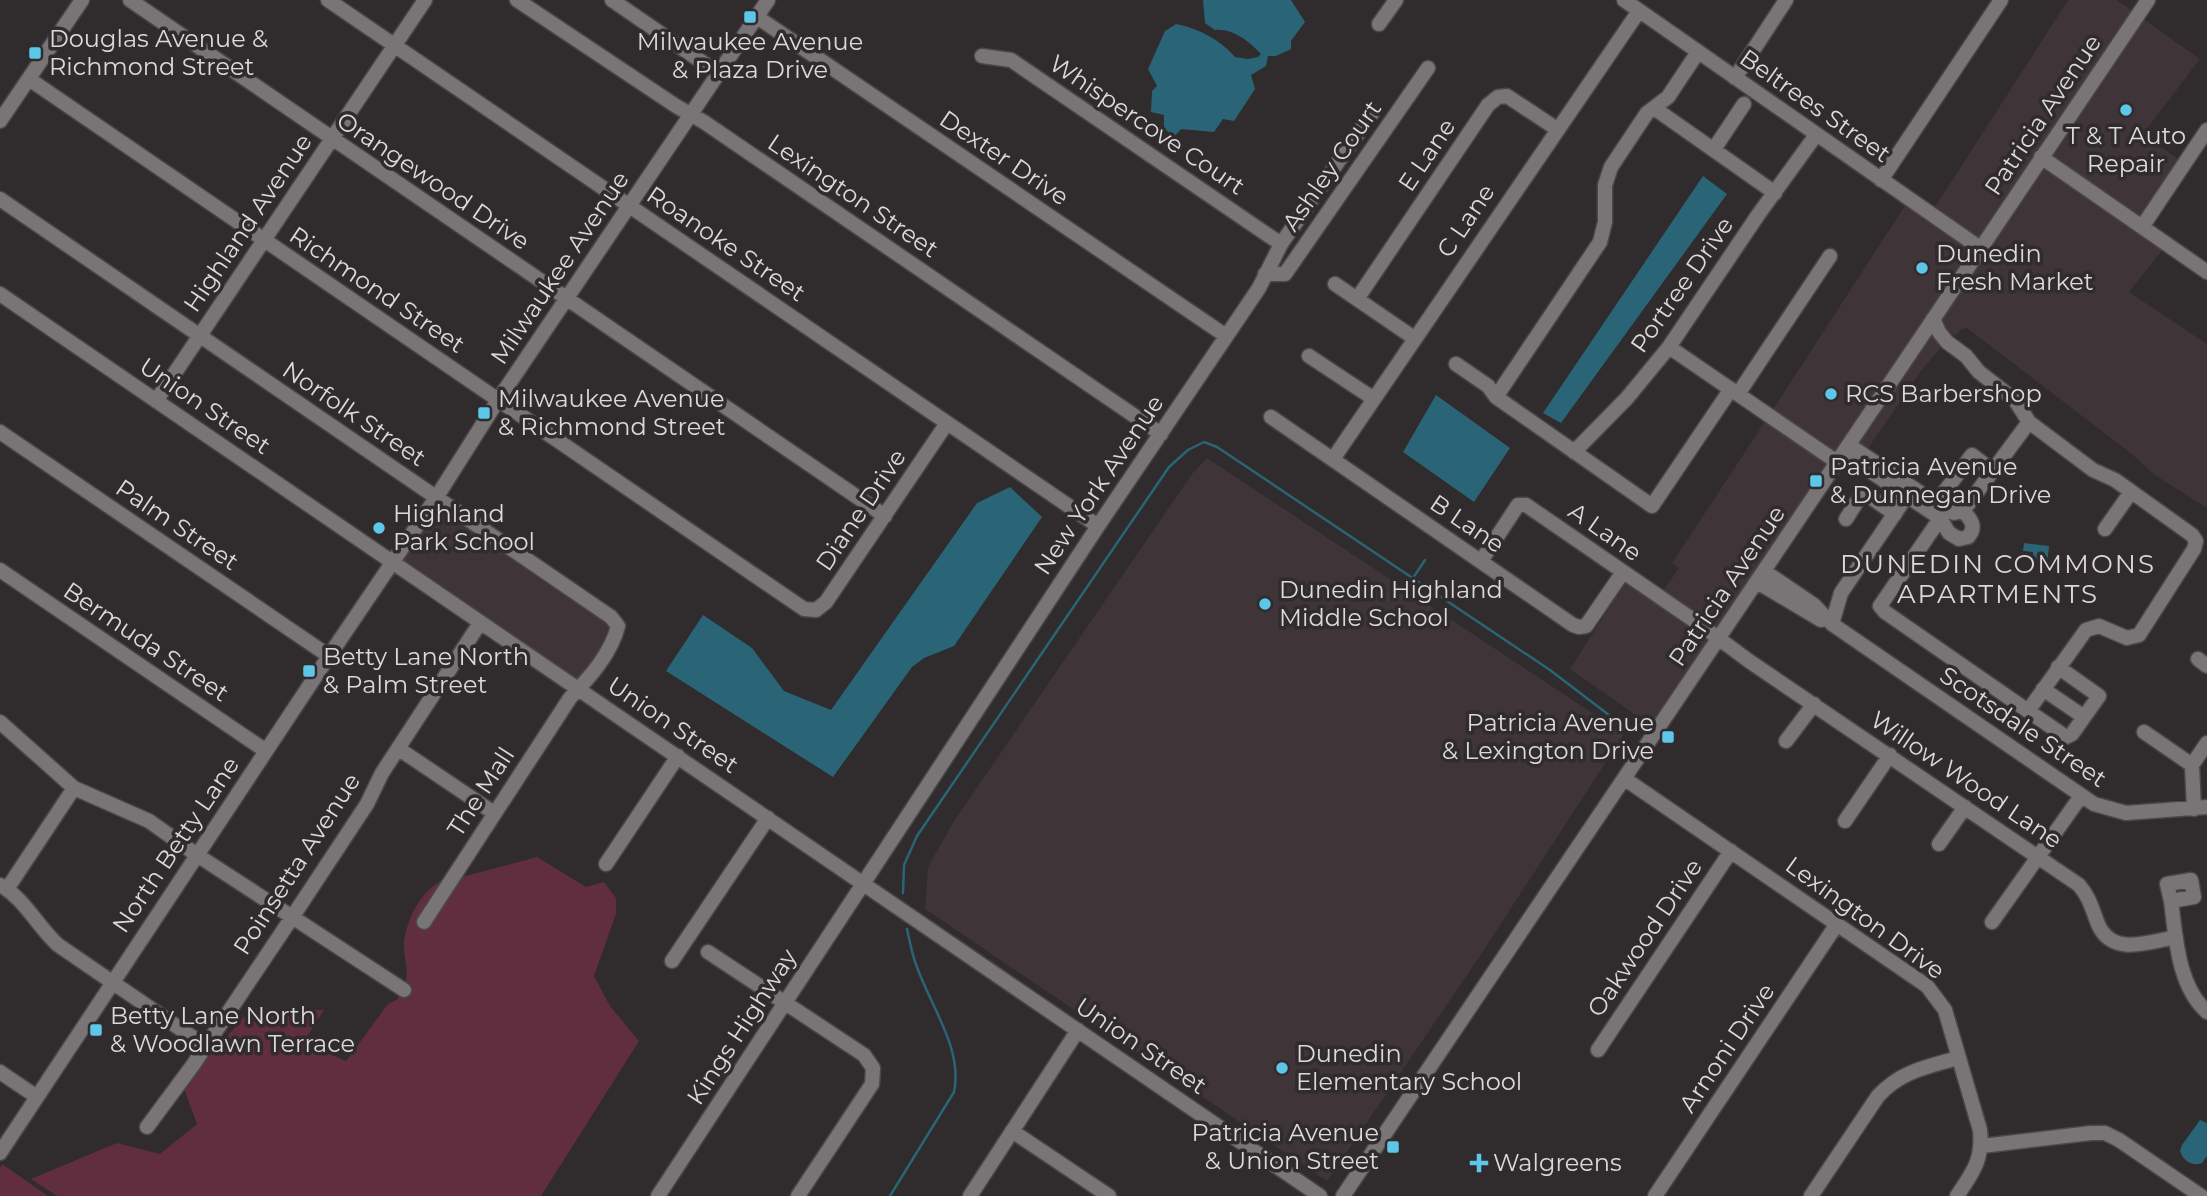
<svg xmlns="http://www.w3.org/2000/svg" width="2207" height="1196" font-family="Montserrat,sans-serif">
	<rect width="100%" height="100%" fill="#302b2c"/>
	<!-- built -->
	<path fill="#3f3437" d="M2068 0H2117L2134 12 1979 241 1933 210Z
		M2142 18 2200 59 2143 134 2181 161 2141 219 2048 155Z
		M2042 164 2164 248 2129 292 2207 344V508L2155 475 2128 451 1967 328 1961 329 1956 336 1950 332 1948 334 1939 319Z
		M1906 204 1925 221 1927 219 1973 250 1836 455 1772 411Z
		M1932 329 1943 345 1921 371 1867 450 1856 443Z
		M1766 420 1830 464 1718 632 1662 592 1679 568 1672 563Z
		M1207 458 1624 734 1480 956 1327 1181 925 909 928 867 954 821 1192 474Z
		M437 505 607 621 613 628 610 639 579 682 399 561Z
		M1625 583 1712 641 1654 728 1570 669Z"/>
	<!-- green -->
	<path fill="#612e40" d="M537 857 586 887 604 882 616 898V914L594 976 610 1006 639 1041 541 1196H57L31 1179 117 1143 160 1154 197 1124 183 1086 252 1008 324 1010 303 1043 346 1061 388 1004 398 999 400 993 405 997 411 988 405 983C410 971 403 957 404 944 405 922 422 887 445 880L417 924 424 929 458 878Z
		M2 1164 48 1196H0V1168Z"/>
	<!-- water -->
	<path fill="#296577" d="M1203 0H1291L1305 22 1291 41V49L1276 56H1268L1266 66 1251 75 1255 89 1234 121 1223 119 1214 132 1181 129 1173 138 1164 127V115L1151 112 1152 91 1157 86 1148 69 1165 31 1176 24C1200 29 1219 39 1235 57L1248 59 1258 57 1261 54C1249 41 1232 28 1215 30L1205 23Z
		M1703 176 1727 194 1561 423 1543 413Z
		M1436 395 1510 448 1474 502 1403 452Z
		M1010 487 1042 517 954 646 924 658 912 667 833 777 666 671 703 615 752 648 784 691 831 710 977 503Z
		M2024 543 2049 546 2047 566 2039 565 2040 559 2033 558V552L2023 551Z
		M2200 1120 2207 1123V1156L2202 1163C2193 1167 2183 1161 2180 1151L2182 1145Z"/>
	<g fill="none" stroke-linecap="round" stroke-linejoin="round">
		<!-- stream -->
		<path stroke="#296577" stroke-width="2.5" d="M1413 578 1425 560
			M903 893 904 865 917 836 1169 467 1188 450 1204 442 1217 447 1550 670 1622 725
			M890 1196 954 1092C963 1049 931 1007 917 967 912 955 910 942 907 929"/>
		<!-- minor casing -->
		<g stroke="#4b4748" stroke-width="17">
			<path id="minor" d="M130 0 885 516
				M328 0 1098 526
				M517 0 676 106 704 122 1161 434
				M612 0 718 73
				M1624 0 1980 248
				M757 17 1226 336
				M1379 24 1396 0
				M982 56 1011 60 1281 244
				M1735 78 1786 0
				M29 79 804 609 816 610 826 602 947 423
				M1654 108 1775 193
				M0 121 82 0
				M1714 149 1744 104
				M2041 157 2207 272
				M1881 180 2001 0
				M0 199 611 617 618 626C611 654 589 678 570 698L424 922
				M2142 227 2207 130
				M1265 274H1285L1428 68
				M1335 284 1414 338
				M0 294 1320 1196
				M1357 299 1488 105 1498 97 1507 96 1557 129
				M1933 319 1939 332 1947 342 1966 356 1979 372 2015 400 2029 422 2093 470 2115 480 2192 535 2196 541 2194 549 2139 635 2127 638 2099 626 2086 630 2028 711 1885 612 1880 606 1946 510
				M1669 347 1837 462
				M1309 356 1374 399
				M1456 364 1488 386 1496 397 1652 506 1731 389
				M1738 394 1830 256
				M1496 397 1600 242 1605 222V185L1611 167 1647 113 1668 97 1698 52
				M156 401 425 0
				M1271 417 1573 625 1579 627 1586 626 1623 572
				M0 432 329 656
				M1849 445 1946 510 1954 513 1963 511 2029 422
				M1574 452 1627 398 1669 347 1758 215 1816 135
				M1843 453 1940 518 1949 533 1959 539 1968 537C1977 527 1971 519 1963 511
				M1333 459 1639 11
				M1936 503 1972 455 1993 471
				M1846 519 1863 492 1895 514
				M2105 529 2131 492
				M1481 561 1518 505H1526L1702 626 1749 661 2079 885C2090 898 2092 909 2098 924 2112 957 2149 942 2176 937
				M0 570 266 751
				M1764 571 1814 605 1832 624 2094 804 2126 813 2207 807
				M1757 582 1821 620
				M1832 624 1841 593 1910 491
				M2198 659 2207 666
				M2043 689 2084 717
				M2028 711 2066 737 2072 734 2099 696 2058 667
				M0 722 74 788 149 821 197 855 404 990
				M2144 732 2192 765
				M1786 741 1814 704
				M399 749 494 813
				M2192 765 2194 809
				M2192 765 2207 743
				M1625 779 1927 986 1945 1010 1980 1130C1983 1160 1973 1172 1957 1196
				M1845 821 1890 755
				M1939 844 1965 807
				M606 864 678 756
				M2191 880 2194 897 2171 901 2167 884Z
				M0 885C24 898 38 927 58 945L204 1045
				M7 889 74 788
				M2171 901C2176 939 2178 986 2207 1012
				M1992 922 2081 796
				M708 952 864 1055 873 1068 872 1084 798 1196
				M672 961 768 818
				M1598 1050 1731 851
				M0 1072 37 1097
				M147 1127 193 1065 293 916 367 804 382 773 480 623
				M1012 1131 1109 1196
				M1982 1146 2091 1133H2105L2119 1140 2201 1196
				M0 1153 329 656 436 498 498 400 768 0
				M658 1196 1098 526 1259 288 1281 244 1372 113
				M970 1196 1078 1030
				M1343 1196 2148 0
				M1655 1196 1837 924
				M1811 1196 1878 1096C1901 1071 1927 1067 1958 1058"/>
		</g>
		<!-- minor -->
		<use href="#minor" stroke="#797475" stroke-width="14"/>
	</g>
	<!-- markers -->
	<g fill="#5cc7e8" stroke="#302b2c" stroke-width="2.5">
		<rect x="743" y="10" width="14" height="14" rx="3.5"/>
		<rect x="28" y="46" width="14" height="14" rx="3.5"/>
		<circle cx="2126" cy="110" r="7"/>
		<circle cx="1922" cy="268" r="7"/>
		<circle cx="1831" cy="394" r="7"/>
		<rect x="477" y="406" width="14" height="14" rx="3.5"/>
		<rect x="1809" y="474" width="14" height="14" rx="3.5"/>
		<circle cx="379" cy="528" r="7"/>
		<circle cx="1265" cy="604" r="7"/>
		<rect x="302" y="664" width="14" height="14" rx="3.5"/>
		<rect x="1661" y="730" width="14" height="14" rx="3.5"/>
		<rect x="89" y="1023" width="14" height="14" rx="3.5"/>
		<circle cx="1282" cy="1068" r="7"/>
		<rect x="1386" y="1140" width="14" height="14" rx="3.5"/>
		<path d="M1475.5 1152.5h7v7h7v7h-7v7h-7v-7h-7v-7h7z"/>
	</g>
	<g text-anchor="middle" stroke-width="7" stroke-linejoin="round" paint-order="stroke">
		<!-- poi labels -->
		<g font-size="24" fill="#dcd9da" stroke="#302b2c" text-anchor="start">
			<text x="49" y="47">Douglas Avenue &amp;<tspan x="49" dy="28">Richmond Street</tspan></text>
			<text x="750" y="50" text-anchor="middle">Milwaukee Avenue<tspan x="750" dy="28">&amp; Plaza Drive</tspan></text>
			<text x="2126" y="144" text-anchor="middle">T &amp; T Auto<tspan x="2126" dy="28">Repair</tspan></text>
			<text x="1936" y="262">Dunedin<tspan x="1936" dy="28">Fresh Market</tspan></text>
			<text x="1845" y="402">RCS Barbershop</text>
			<text x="498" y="407">Milwaukee Avenue<tspan x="498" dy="28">&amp; Richmond Street</tspan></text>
			<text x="1830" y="475">Patricia Avenue<tspan x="1830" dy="28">&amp; Dunnegan Drive</tspan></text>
			<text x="393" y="522">Highland<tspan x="393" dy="28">Park School</tspan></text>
			<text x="1279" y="598">Dunedin Highland<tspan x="1279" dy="28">Middle School</tspan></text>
			<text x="323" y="665">Betty Lane North<tspan x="323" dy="28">&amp; Palm Street</tspan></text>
			<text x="1654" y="731" text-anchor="end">Patricia Avenue<tspan x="1654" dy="28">&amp; Lexington Drive</tspan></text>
			<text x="110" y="1024">Betty Lane North<tspan x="110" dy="28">&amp; Woodlawn Terrace</tspan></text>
			<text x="1296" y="1062">Dunedin<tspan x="1296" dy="28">Elementary School</tspan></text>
			<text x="1379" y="1141" text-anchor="end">Patricia Avenue<tspan x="1379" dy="28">&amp; Union Street</tspan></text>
			<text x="1493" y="1171">Walgreens</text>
		</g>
		<!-- street labels -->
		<g font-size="24" fill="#dcd9da" stroke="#302b2c">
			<text transform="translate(1815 106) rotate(35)" y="8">Beltrees Street</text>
			<text transform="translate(2043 115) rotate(-56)" y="8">Patricia Avenue</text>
			<text transform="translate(1147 125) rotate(34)" y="8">Whispercove Court</text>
			<text transform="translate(1427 155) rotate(-56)" y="8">E Lane</text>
			<text transform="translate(1004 158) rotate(34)" y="8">Dexter Drive</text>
			<text transform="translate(1332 166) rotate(-55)" y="8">Ashley Court</text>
			<text transform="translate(433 181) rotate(34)" y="8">Orangewood Drive</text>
			<text transform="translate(853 196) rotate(34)" y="8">Lexington Street</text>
			<text transform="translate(1466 221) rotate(-56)" y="8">C Lane</text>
			<text transform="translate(248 223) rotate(-56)" y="8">Highland Avenue</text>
			<text transform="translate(726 244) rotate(34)" y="8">Roanoke Street</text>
			<text transform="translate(560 268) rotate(-56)" y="8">Milwaukee Avenue</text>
			<text transform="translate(1682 285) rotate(-55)" y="8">Portree Drive</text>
			<text transform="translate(377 290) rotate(34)" y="8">Richmond Street</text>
			<text transform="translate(205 406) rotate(34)" y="8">Union Street</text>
			<text transform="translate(354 414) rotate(34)" y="8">Norfolk Street</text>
			<text transform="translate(1099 485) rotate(-56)" y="8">New York Avenue</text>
			<text transform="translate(861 510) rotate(-56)" y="8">Diane Drive</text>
			<text transform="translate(1467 524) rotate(34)" y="8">B Lane</text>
			<text transform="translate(177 525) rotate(34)" y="8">Palm Street</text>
			<text transform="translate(1605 532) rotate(35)" y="8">A Lane</text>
			<text transform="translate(1727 586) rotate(-56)" y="8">Patricia Avenue</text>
			<text transform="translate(146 642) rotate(34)" y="8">Bermuda Street</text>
			<text transform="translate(673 725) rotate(34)" y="8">Union Street</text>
			<text transform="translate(2023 727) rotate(34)" y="8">Scotsdale Street</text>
			<text transform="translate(1966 780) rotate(34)" y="8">Willow Wood Lane</text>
			<text transform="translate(481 792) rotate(-57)" y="8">The Mall</text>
			<text transform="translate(176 845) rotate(-56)" y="8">North Betty Lane</text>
			<text transform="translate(297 864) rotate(-57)" y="8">Poinsetta Avenue</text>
			<text transform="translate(1865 918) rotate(36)" y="8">Lexington Drive</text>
			<text transform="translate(1645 938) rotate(-56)" y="8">Oakwood Drive</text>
			<text transform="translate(742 1027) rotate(-57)" y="8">Kings Highway</text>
			<text transform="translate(1141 1046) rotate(34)" y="8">Union Street</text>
			<text transform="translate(1727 1048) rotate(-56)" y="8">Arnoni Drive</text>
		</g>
		<!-- neighbourhood labels -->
		<g font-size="26" letter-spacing="2" fill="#ddd7d9" stroke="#302b2c">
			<text x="1998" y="573">DUNEDIN COMMONS<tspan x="1998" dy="30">APARTMENTS</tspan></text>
		</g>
	</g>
</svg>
